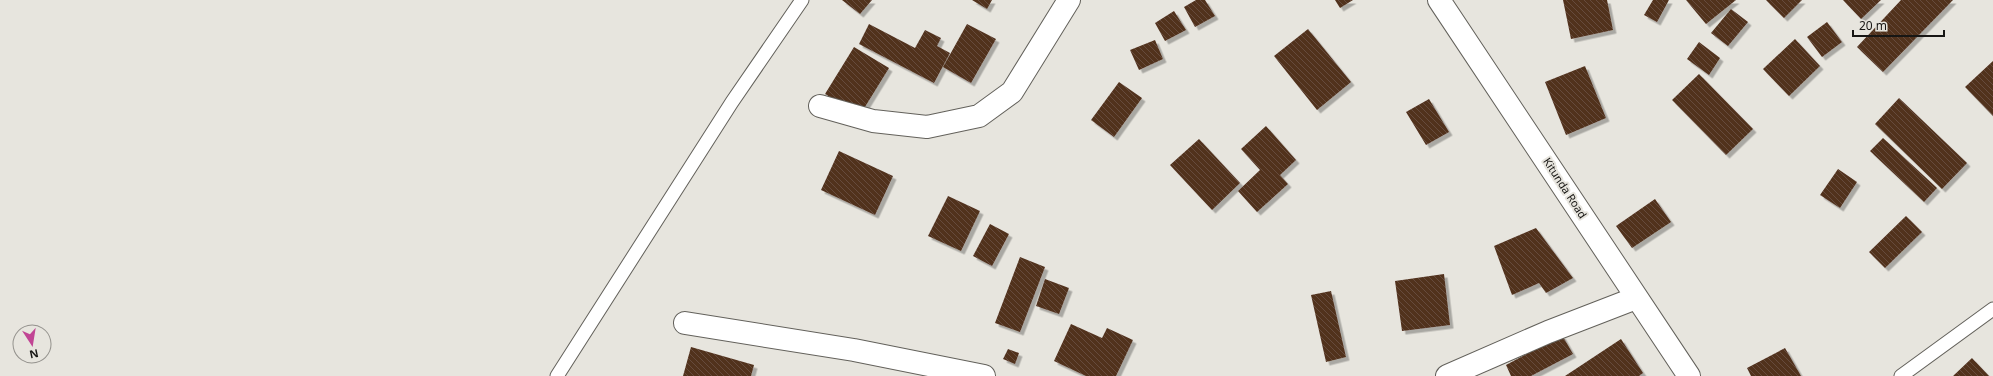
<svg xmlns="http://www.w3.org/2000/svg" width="1993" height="376" font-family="'Noto Sans',sans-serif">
	<defs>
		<pattern id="building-back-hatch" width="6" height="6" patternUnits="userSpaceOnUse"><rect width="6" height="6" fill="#51311f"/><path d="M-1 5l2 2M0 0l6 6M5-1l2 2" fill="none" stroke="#664c3e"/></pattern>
		<filter id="shadow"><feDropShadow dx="3.5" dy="3.5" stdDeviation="0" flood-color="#0004"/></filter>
	</defs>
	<rect width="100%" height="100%" fill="#e7e5de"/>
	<!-- building -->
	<path fill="url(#building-back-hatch)" filter="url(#shadow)" d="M842 0H872L860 14Z
		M972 0H992L987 9Z
		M1196 0H1205L1215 16 1195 27 1184 7Z
		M1335 0H1353L1340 8Z
		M1563 0H1607L1613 30 1571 39Z
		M1653 0H1669L1657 22 1644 15Z
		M1686 0H1736L1706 24Z
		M1766 0H1802L1784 18Z
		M1843 0H1881L1861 19Z
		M1901 0H1953L1883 72 1857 47Z
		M1731 9 1748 22 1728 46 1711 33Z
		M1174 11 1186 30 1165 41 1155 23Z
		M1827 22 1842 42 1822 57 1807 37Z
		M869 24 915 48 925 30 941 38 937 46 950 53 934 83 859 44Z
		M967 24 996 39 971 83 943 67Z
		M1308 29 1351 82 1317 110 1274 56Z
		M1795 39 1820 66 1789 96 1763 69Z
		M1155 40 1163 59 1139 70 1130 50Z
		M1699 42 1720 58 1709 75 1687 59Z
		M854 47 889 68 860 115 825 94Z
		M1993 61V116L1965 87Z
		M1585 66 1606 118 1566 135 1545 82Z
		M1699 74 1753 129 1726 155 1672 100Z
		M1119 82 1142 98 1114 137 1091 120Z
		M1899 98 1967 163 1942 189 1875 124Z
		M1429 99 1449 132 1426 145 1406 112Z
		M1266 126 1296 160 1280 175 1288 184 1257 212 1238 191 1260 170 1241 149Z
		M1883 138 1937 188 1924 202 1870 151Z
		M1199 139 1240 183 1212 210 1170 165Z
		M839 151 893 176 875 215 821 190Z
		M1838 169 1857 182 1840 208 1820 195Z
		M948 196 980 211 961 251 928 236Z
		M1655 199 1671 222 1632 248 1616 226Z
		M1906 216 1922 232 1885 268 1869 252Z
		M990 224 1009 234 992 266 973 256Z
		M1536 228 1573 278 1546 293 1539 283 1512 295 1494 246Z
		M1020 257 1045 267 1020 332 995 323Z
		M1444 274 1450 325 1402 331 1395 281Z
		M1045 279 1069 288 1059 314 1036 306Z
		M1331 291 1346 357 1326 362 1311 295Z
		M1071 324 1102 338 1107 328 1133 340 1116 376H1086L1054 361Z
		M1562 335 1573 354 1531 376H1511L1506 365Z
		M1621 339 1643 373 1639 376H1565Z
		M691 347 754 365 751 376H683Z
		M1785 348 1801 376H1751L1747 368Z
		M1008 349 1019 353 1015 364 1003 359Z
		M1972 358 1989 376H1953Z"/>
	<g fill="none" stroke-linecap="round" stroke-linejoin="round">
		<!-- service casing -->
		<g stroke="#63615b" stroke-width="15">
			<path id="service" d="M557 376 732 102 802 0
				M1901 376 1993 309"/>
		</g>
		<!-- minor casing -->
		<g stroke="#63615b" stroke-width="24">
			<path id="minor" d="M820 106 873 121 927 127 979 116 1012 92 1069 0
				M685 323 854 350 984 376
				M1447 376 1548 332 1636 298"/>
		</g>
		<!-- tertiary casing -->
		<g stroke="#63615b" stroke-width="24">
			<path id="tertiary" d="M1439 0 1689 376"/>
		</g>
		<!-- service -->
		<use href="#service" stroke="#fff" stroke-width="13"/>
		<!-- minor -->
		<use href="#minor" stroke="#fff" stroke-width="22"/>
		<!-- tertiary -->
		<use href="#tertiary" stroke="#fff" stroke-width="22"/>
	</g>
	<g text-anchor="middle" stroke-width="4" stroke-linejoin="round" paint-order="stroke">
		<!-- street labels -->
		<g font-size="11" fill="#171614" stroke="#e7e5de">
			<text transform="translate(1565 188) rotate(57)" y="4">Kitunda Road</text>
		</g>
	</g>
	<!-- north arrow -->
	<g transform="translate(32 344) rotate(168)"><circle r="19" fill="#e7e5de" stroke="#94928d"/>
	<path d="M0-3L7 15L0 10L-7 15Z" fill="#c14594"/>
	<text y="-6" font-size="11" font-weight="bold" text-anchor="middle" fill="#171614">N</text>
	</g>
	<!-- scale -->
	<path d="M1853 30v6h91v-6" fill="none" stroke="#171614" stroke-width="2"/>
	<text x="1859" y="30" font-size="12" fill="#171614" stroke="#e7e5de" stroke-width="3" paint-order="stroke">20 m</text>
</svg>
